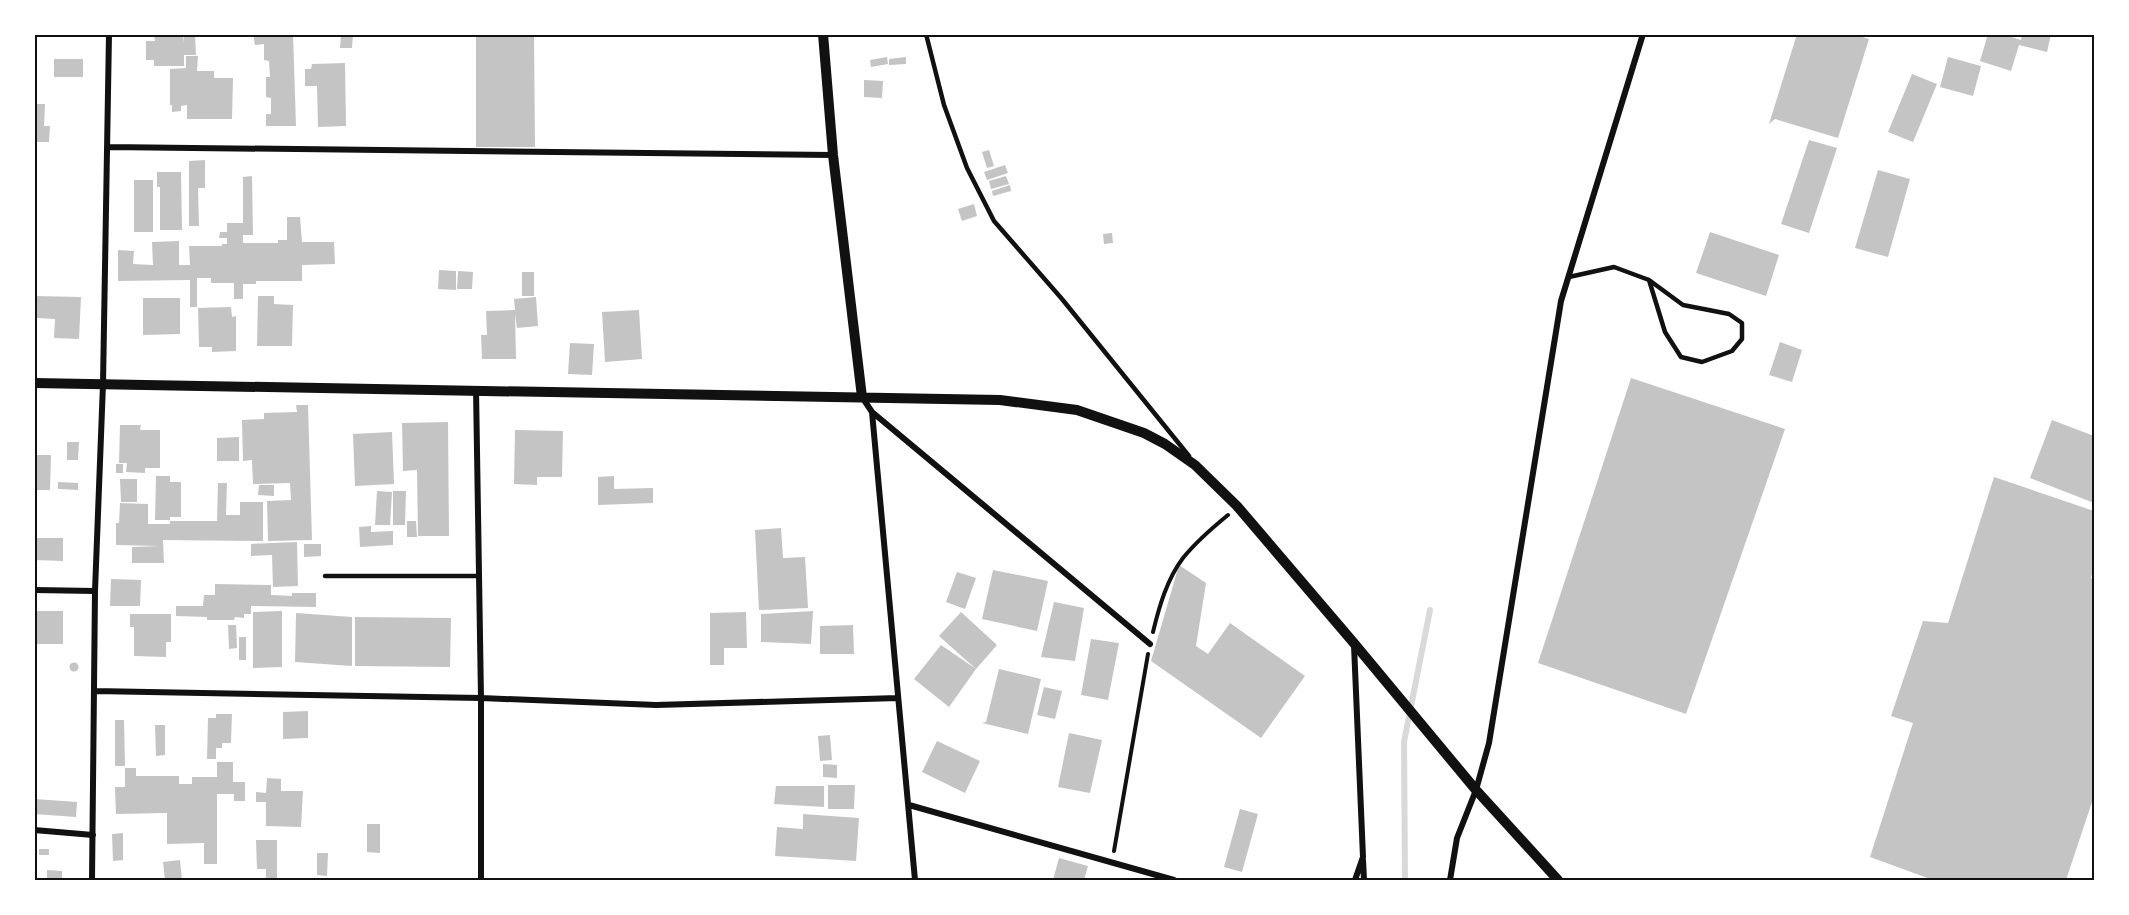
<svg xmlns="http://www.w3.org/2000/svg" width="2129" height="915" font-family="'Archivo Narrow',sans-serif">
	<rect width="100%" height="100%" fill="#fff"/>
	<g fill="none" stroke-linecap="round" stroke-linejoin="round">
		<!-- stream -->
		<path stroke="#d9d9d9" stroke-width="6" d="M1405 880 1404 742 1430 610"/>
	</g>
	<!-- building -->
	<path fill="#c4c4c4" d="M154 34H183V43L184 34H195L196 55H184V66H154V60H146V41H155Z
		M253 34H293L296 126H266V114H271V98L266 97V77H270L269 61 264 60V44L255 45Z
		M341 34H353L352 48H340Z
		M476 34H534L535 147H476Z
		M1797 34H1853L1869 39 1838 138 1775 119 1769 124Z
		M1988 34H2002L2021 40 2022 34H2051L2047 52 2019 45 2011 71 1980 61Z
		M186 56H198L197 71H214V78H233L232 119H187V105L181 106V111L172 112V105H170V69L186 68Z
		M887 57 888 64 871 67 870 60Z
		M906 57V64L889 65V59Z
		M1948 57 1981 66 1973 96 1940 87Z
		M54 59H83V77H54Z
		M345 63 346 126 318 127 317 86H305V69H311L312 64Z
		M1912 74 1937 84 1913 142 1888 132Z
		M864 80 883 81 882 98 864 97Z
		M34 104H45L44 126H50L49 142H34Z
		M1809 140 1837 148 1809 233 1781 224Z
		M989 150 994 166 987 168 982 152Z
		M205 160V188H198L199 226H189V161Z
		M1005 165 1008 173 987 180 984 172Z
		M1878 170 1910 179 1888 257 1855 248Z
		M157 172H181L182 230H160V187H157Z
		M252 176 253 235H243V243H278V240H287V217H300L302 242H334L335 264 302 265V281H256V284H243V299H234V283H211V278H197V307H190V280L118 281V250L134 251 133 264 153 265 152 242 179 241V265H190L189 246H222V244H227V238H219L220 232H227V223H243V177Z
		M1006 176 1009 184 991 189 989 181Z
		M134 180H153V232H134Z
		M1010 185 1011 191 993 196 992 191Z
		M974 204 977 216 962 221 958 209Z
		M1710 232 1779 255 1766 296 1696 273Z
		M1112 233 1113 243 1104 244 1103 234Z
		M439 270 456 271V290L438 289Z
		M458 271 473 272 472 289H457Z
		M522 272H534V296H522Z
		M34 296 81 297 79 339 54 338 55 319 36 318Z
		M258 296H274V304L293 305 292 346H257Z
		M536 297 538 326 517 328 515 314 516 359H482L481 335H487L486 311 515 310 514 299Z
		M143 298H180V334L143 335Z
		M231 307 232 317 236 316V351L212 352V347H199L198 308Z
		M639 310 642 359 605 362 602 312Z
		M1780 342 1802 350 1792 382 1769 375Z
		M570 343 594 344 592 375 568 374Z
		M1631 378 1785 429 1686 714 1538 663Z
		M296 405H308L312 540 268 541 267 501 291 500 290 483 253 484 252 460 243 461 242 420 264 419V413L297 412Z
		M2052 420 2094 436V503L2030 478Z
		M448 422 449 536H418L417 470 403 471 402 423Z
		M120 425H141L140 430H160V468H145V473L126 472 127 463H119Z
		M515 430 563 431 562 477H537V485L514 484Z
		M392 432 394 484 355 486 353 434Z
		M239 437V461H217V438Z
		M67 442H79L78 460H67Z
		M34 455H51L50 490H34Z
		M116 464H123V473H116Z
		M156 476H170V482H181V517H170V520H155Z
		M614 476V489L653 488V503L598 505V477Z
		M1994 477 2094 511V567L2091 578 2094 579V796L2066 880H1933L1870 857 1913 723 1891 716 1923 621 1948 623Z
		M120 479H137V502H121Z
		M58 482 78 483V490L58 489Z
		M218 483H227L226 515H240V502H263V541L163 540 164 563H132V547L160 546 116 545V523H119L120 503 148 504V524H170V521H217Z
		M259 485H274V496L258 495Z
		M377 491 392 492 390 525H375Z
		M393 491H406L405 525H393Z
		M407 521H416L417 537H407Z
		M371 526V532L393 531V545L360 547 359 527Z
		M781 528 783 558 805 557 808 608 759 610 755 530Z
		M35 538H63V561L34 560Z
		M297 542 298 586 273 587 272 555 251 556V544Z
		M304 544H321V556L304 557Z
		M1179 565 1206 583 1196 646 1208 654 1230 623 1305 676 1261 738 1151 661Z
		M993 570 1048 581 1037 631 982 619Z
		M957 572 976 578 965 609 946 602Z
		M111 579 141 580 140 606H110Z
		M215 584 271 585V595L292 596V593H316V607L251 606V614H244V618L235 617 234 620H207V617L176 616V606H203L204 595H215Z
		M1054 602 1084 608 1075 661 1041 657Z
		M34 611H63V644H34Z
		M282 611V667L253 668V612Z
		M813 611 811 644 761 642V614Z
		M746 612 747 648H724V665H710V613Z
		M961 612 997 645 976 669 949 707 914 679 941 645 976 669 939 636Z
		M296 613 352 617V666L295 662Z
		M130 614H171V642H166V657L134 656V627H130Z
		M355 617 451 618 450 667 355 666Z
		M228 625H236L237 648 229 649Z
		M853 625 854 654H820V626Z
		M239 637H246V660H239Z
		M1091 639 1119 643 1108 700 1081 695Z
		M69.5 667a4.5 4.5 0 1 1 9 0a4.5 4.5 0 1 1-9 0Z
		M999 669 1041 679 1028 734 982 723 986 722Z
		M1044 687 1062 691 1055 719 1037 715Z
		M308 711V738L283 739V712Z
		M216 714H232L231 743H222V748H216V759H207L208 718H216Z
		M115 720H124L125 766H115Z
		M155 725H165V755L156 756Z
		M1069 733 1102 740 1090 793 1058 787Z
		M830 735 832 760 820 761 818 736Z
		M937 741 980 761 965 793 922 772Z
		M217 762H233V782H245V801H234V794H217V864H204V843L167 844V813L116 814 115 787H125V768H136V776H179V784H192V777H217Z
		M823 764 837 765V778L823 777Z
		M267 778 281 779V791H303L301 827 266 826V802H256V792L266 793Z
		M828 785H855L854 809H828Z
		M776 786H824V807L774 804Z
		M34 799 77 802 76 817 34 814Z
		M1240 809 1258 814 1242 872 1224 867Z
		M803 814 859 818 856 861 775 856 777 827 803 829Z
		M367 824H380V853L367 852Z
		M123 833V860L113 861 112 834Z
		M256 840H277V880H266V869H257Z
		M39 849H49V855H39Z
		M317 853H328L327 876 317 875Z
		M1059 858 1088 866 1084 880H1053Z
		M180 860 182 880H165L163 862Z
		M47 870 62 871V880H47Z"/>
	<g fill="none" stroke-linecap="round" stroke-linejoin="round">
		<!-- path -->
		<path stroke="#111" stroke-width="4" d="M1153 632C1159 607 1167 579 1183 558 1196 542 1212 528 1228 515
			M1114 851 1148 654"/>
		<!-- service -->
		<path stroke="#111" stroke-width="4.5" d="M926 34 944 105 967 168 994 221 1062 299 1189 456
			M1569 277 1614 267 1649 280 1665 332 1681 357 1702 362 1732 351 1742 339V323L1729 314 1683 305 1649 280
			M325 576H479"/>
		<!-- minor -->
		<path stroke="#111" stroke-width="6" d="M108 147 833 155
			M476 389 481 698V880
			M862 397 872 412 915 880
			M872 412 1150 644
			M34 590 95 591
			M1354 645 1363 857 1355 880
			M95 691 481 698 656 705 898 698
			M909 805 1174 880
			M34 830 93 835
			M1363 860 1364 880
			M92 880 95 591 103 384 109 34
			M1450 880 1457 838 1476 790 1489 743 1561 301 1643 34"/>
		<!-- tertiary -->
		<path stroke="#111" stroke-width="10" d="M823 34 833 155 862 397
			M34 383 1000 400 1077 410 1144 433 1165 444 1195 465 1237 506 1353 642 1476 790 1558 880"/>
	</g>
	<!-- border -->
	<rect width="2129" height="915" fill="none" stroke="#ffffff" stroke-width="72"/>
	<rect x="36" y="36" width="2057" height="843" fill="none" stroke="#111" stroke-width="2"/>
</svg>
